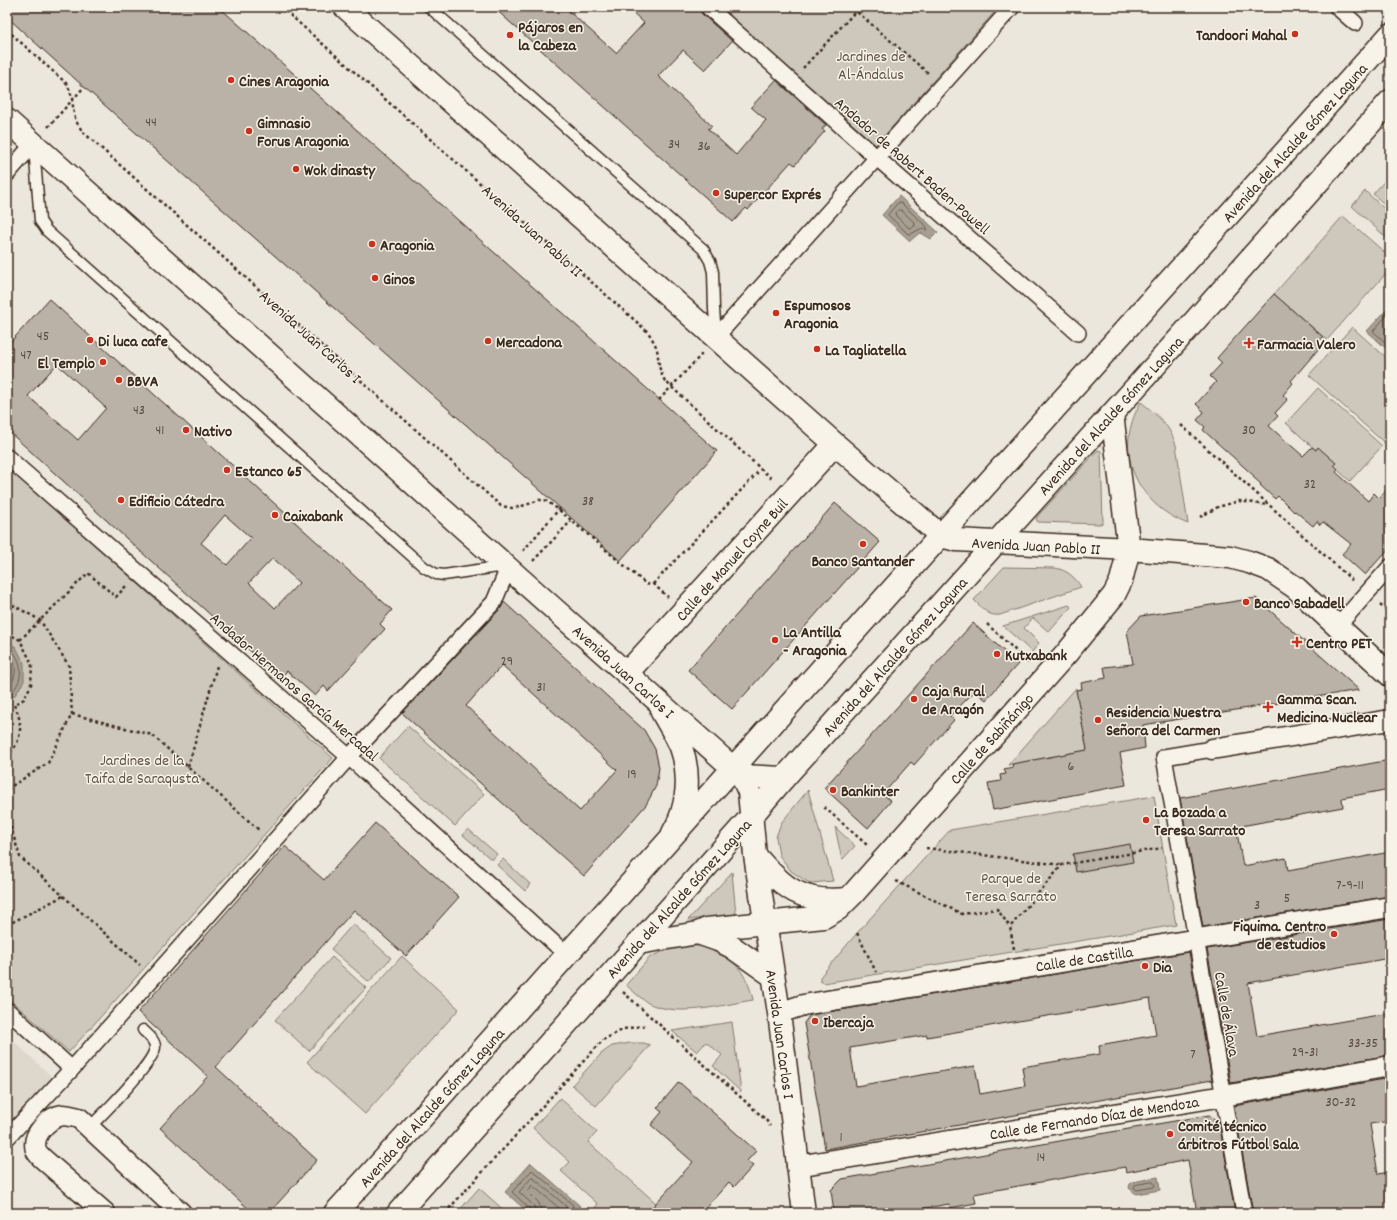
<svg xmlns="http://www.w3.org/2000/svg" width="1397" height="1220" font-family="Dekko,sans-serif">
	<rect width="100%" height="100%" fill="#ece7dc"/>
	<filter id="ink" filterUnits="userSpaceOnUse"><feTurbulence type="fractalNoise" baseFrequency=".025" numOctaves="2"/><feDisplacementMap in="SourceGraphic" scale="8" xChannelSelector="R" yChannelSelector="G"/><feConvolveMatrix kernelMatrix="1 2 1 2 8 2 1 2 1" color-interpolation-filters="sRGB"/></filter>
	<g filter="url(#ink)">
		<!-- built -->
		<path fill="#ddd7cc" d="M7 1035 63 1087 7 1148Z"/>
		<!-- green -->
		<path fill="#cec8bc" stroke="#84796d" d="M719 7H999L876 145Z
			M1390 175V209L1373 194Z
			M1365 191 1390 214V241L1352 206Z
			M1343 216 1390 257V269L1327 340 1274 294Z
			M1352 327 1390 361V448L1309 375Z
			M1318 388 1382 446 1350 481 1286 423Z
			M1141 402C1156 414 1170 425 1176 445L1188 524C1136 504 1112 451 1141 402Z
			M1098 450 1101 451 1103 523 1100 524 1038 522 1036 519 1037 517Z
			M7 467 333 758 69 1052 7 997Z
			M1004 567 1055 568C1067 570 1075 577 1081 587L1000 615C988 617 982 608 974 600Z
			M1069 605 1071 607 1049 632 1033 618 1024 628 1039 643 1032 652 1003 626Z
			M1076 688 1087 750 1008 765Z
			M408 726 484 794 455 826 379 758Z
			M808 790 833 881 811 883 806 881 791 871 779 855 776 837 781 823Z
			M1154 796 1176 925 824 983 820 981V977L857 933 950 830Z
			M835 827 855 846 842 860Z
			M468 829 497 854 492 860 463 835Z
			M503 859 530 884 525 891 497 865Z
			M732 872 736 914 688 920Z
			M353 924 391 958 369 982 331 949Z
			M682 946C688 946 693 946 698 946 727 949 748 972 753 1000 721 1005 679 1018 648 1003 640 998 633 991 626 985L650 957 664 951Z
			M402 956 459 1009 365 1114 307 1062Z
			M332 957 366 988 309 1051 275 1020Z
			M732 1022 741 1092 713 1066 722 1055 706 1042 697 1052 672 1031Z
			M630 1043H644L650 1045 596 1106 572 1085 602 1053 612 1046Z
			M560 1098 597 1132 588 1142 656 1203 647 1213H591L598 1204 561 1171 570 1162 533 1128Z
			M479 1188 507 1213H457Z"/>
		<!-- water -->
		<path fill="#a89f93" stroke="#7c7064" d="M899 196 938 232 931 239 921 233 917 235 910 241 882 215Z
			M1390 306V352L1367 331Z
			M7 642 16 647 24 663V681L15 695 7 699Z
			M7 709C15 721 13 733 7 745Z
			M531 1163 580 1206 573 1213H529L505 1192Z
			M1158 1177 1160 1190 1136 1194 1129 1188 1130 1184 1133 1182Z"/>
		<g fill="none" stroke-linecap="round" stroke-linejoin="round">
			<!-- shore -->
			<path stroke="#67594d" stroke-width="1" d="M898 203H901L927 227V230L920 229 911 234H908L888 215Z
				M899 210H901L915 223V226L909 228 896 216 895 213Z
				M1390 312 1373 331 1390 347
				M7 646C24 657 26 685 7 695
				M7 652C19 661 17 680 7 689
				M1153 1182 1155 1185 1154 1187 1137 1190 1134 1188 1135 1185Z
				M531 1213 530 1209 512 1192 532 1170 573 1205 571 1213
				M536 1213 534 1206 519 1192 532 1177 566 1206 565 1213
				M542 1213 539 1203 528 1192 532 1185 559 1208V1213"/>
		</g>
		<!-- building -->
		<path fill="#bab2a7" stroke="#3b2a1e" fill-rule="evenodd" d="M7 7H219L717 451 620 561 84 87 7 17Z
			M493 7H564L616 53 644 23 627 7H699L702 14 732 41 705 70 683 50 658 76 712 126 708 129 736 155 766 120 751 107 776 80 826 125 822 129 825 131 795 165 791 162 748 210 746 208 733 222Z
			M1274 294 1323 337 1318 343 1321 346 1291 381 1293 383 1283 395 1288 399 1275 413 1278 416 1269 426 1303 456 1312 447 1316 450 1318 447 1336 463 1334 465 1338 469 1336 472 1368 501 1374 493 1379 498 1390 486V547L1365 575 1342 554 1351 544 1323 522 1320 525 1317 521 1313 526 1295 511 1294 512 1278 496 1275 499 1260 485 1261 484 1253 477 1254 476 1203 430 1205 427 1197 420 1204 412 1196 404 1216 382 1210 376 1222 363 1217 358Z
			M49 299 392 610 380 624 385 629 328 691 324 686 315 696 287 671 280 678 7 430V346ZM57 364 106 408 78 440 28 396ZM225 515 251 538 227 565 201 543ZM273 558 299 583 275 608 249 583Z
			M835 503 880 542 732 709 688 670Z
			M1256 598 1359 690 1143 725 1145 748 1120 753 1126 785 993 810 988 783 1001 781 1000 775 1006 774 1004 769 1013 767 1012 764 1087 750 1076 690 1082 689 1081 683 1106 678 1104 667 1133 664 1127 631 1141 616Z
			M504 602 644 730 655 749 657 758 659 768 656 786 646 805 584 876 402 713 501 608ZM502 665 617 770 580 811 466 706Z
			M973 623 1018 664 986 700 975 691 950 716 954 720 914 765 911 762 883 794 891 801 868 828 824 788Z
			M1390 760V789L1342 798 1343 807 1236 827 1243 866 1286 858 1288 871 1390 852V896L1203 927 1180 798Z
			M375 823 459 897 406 956 354 910 216 1067 317 1160 269 1213H253L160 1128 208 1076 138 1012 285 846 324 880Z
			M1130 844 1133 862 1076 872 1073 854Z
			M1390 919V958L1248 983 1257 1036 1390 1013V1055L1231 1083 1207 949Z
			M1189 952 1212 1080 825 1149 804 1023 810 1015ZM1150 998 1156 1035 1099 1045 1100 1054 1022 1067 1025 1086 980 1094 975 1066 856 1086 850 1048 927 1035V1037Z
			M1390 1078V1121L1370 1124 1378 1174 1390 1172V1213H1253L1234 1106Z
			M679 1082 756 1151 747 1161 753 1166 734 1187 729 1182 701 1213H647L693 1162 651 1125 662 1112 657 1108Z
			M1209 1115 1219 1122 1235 1213H1197L1188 1160 1126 1172 1125 1167 974 1194 976 1203 950 1208 949 1204 897 1213H834L831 1190 842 1179Z"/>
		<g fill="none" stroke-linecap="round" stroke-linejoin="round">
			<!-- service casing -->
			<g stroke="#3b2a1e" stroke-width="13">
				<path id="service" d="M429 7 703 249 710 261 713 272 714 309 716 335
					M34 147 40 221 47 231 424 567 436 574 444 575 504 566
					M89 1128C102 1115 155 1062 155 1047 155 1040 148 1035 143 1030"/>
			</g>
			<!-- pedestrian casing -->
			<g stroke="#3b2a1e" stroke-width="18">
				<path id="pedestrian" d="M708 7 877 158 1078 333
					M1337 7 1355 23
					M7 174 34 143
					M716 337 1012 7
					M7 457 349 757 556 945
					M1337 627 1390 567
					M1195 933 1164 757 1212 749
					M1197 944 1223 1092
					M7 1010 72 1069
					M1224 1100 1244 1213
					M7 1138 72 1069 349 757 494 602 508 568"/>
			</g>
			<!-- minor casing -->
			<g stroke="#3b2a1e" stroke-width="23">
				<path id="minor" d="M1212 749 1390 720
					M779 1013 803 1005 1390 907
					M797 1166 1224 1096 1390 1066
					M105 1213 42 1158C40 1156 37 1153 36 1150 31 1135 49 1117 63 1115 68 1115 74 1117 79 1118L181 1213"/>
			</g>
			<!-- tertiary casing -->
			<g stroke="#3b2a1e" stroke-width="25">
				<path id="tertiary" d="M345 7 835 444 941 536 957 540 1129 549 1230 557 1249 562 1268 569 1296 588 1390 675
					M7 120 508 568 742 776 749 792 755 855 779 1013 804 1213
					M627 673 835 444
					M662 712C668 723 676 735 681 747 691 775 688 808 673 833
					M742 776 784 778
					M755 855C783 888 802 904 847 899
					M698 933 718 940 732 947 773 976
					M638 943 698 933 707 929 824 917 838 909 853 894 1066 654 1114 595 1121 581 1129 549 1112 414"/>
			</g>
			<!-- primary casing -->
			<g stroke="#3b2a1e" stroke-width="25">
				<path id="primary" d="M335 1213 417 1123 881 602 1390 35
					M398 1213 750 818 784 778 1137 386 1390 101"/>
			</g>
			<!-- path -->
			<path stroke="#3b2a1e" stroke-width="2.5" stroke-dasharray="3 3" stroke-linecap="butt" d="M281 7 648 332C651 337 655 343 657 349 659 362 658 369 665 381L773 480
				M837 7 856 11
				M855 7 856 11 928 73
				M7 30 66 83C75 97 71 107 76 121 78 125 81 129 83 132L501 506 512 508 526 505 539 500H545L559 510 646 584 650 585 653 584
				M803 68 856 11 864 7
				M48 127 84 87
				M659 400 702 354
				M1181 425 1354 582
				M1200 517 1218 507 1239 501 1268 505
				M523 551 560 508
				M533 561 571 521
				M653 584 761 469
				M653 584 668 597
				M7 602 40 620 69 666 72 714 48 763 7 789
				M1380 605 1390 614
				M987 624 1029 663
				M7 633 20 640 32 664 31 685 24 699 14 705C23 720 23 744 7 755
				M20 640 88 573 116 597 126 586
				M72 714 152 735 259 830
				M188 767 217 666
				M824 807 867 845
				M7 815 20 857 140 965
				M926 848 1062 865
				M896 881 962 914 997 909 1010 927
				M7 925 63 896
				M857 933 876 972
				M1014 949 1010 927 1062 865 1162 848
				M623 992 766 1120 770 1126
				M445 1213 603 1040 624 1029 647 1025"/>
			<!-- service -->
			<use href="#service" stroke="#f7f3e8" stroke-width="10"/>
			<!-- pedestrian -->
			<use href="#pedestrian" stroke="#f7f3e8" stroke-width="15"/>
			<!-- minor -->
			<use href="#minor" stroke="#f7f3e8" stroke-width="20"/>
			<!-- tertiary -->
			<use href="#tertiary" stroke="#f7f3e8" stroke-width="22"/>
			<!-- primary -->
			<use href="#primary" stroke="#f7f3e8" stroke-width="22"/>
		</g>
	</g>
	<!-- markers -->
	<g fill="#c8321e" stroke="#f7f3e8" stroke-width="1.5">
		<circle cx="1295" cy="34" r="4"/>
		<circle cx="510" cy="35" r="4"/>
		<circle cx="231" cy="80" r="4"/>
		<circle cx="249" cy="131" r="4"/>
		<circle cx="296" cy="169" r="4"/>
		<circle cx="716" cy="193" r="4"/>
		<circle cx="372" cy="244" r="4"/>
		<circle cx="375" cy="278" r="4"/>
		<circle cx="776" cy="313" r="4"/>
		<circle cx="90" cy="340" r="4"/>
		<circle cx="488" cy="341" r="4"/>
		<path d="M1247 337h4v4h4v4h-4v4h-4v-4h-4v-4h4z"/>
		<circle cx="817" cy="349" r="4"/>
		<circle cx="103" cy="362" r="4"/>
		<circle cx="119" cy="380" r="4"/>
		<circle cx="186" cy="430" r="4"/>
		<circle cx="227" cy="470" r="4"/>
		<circle cx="121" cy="500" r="4"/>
		<circle cx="275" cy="515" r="4"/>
		<circle cx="863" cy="544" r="4"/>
		<circle cx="1246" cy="602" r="4"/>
		<circle cx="775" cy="640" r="4"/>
		<path d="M1295 636h4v4h4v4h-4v4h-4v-4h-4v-4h4z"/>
		<circle cx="997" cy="654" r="4"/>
		<circle cx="914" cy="699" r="4"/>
		<path d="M1266 701h4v4h4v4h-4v4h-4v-4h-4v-4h4z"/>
		<circle cx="1098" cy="720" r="4"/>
		<circle cx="833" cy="790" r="4"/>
		<circle cx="1146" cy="820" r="4"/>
		<circle cx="1334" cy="934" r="4"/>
		<circle cx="1145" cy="966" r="4"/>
		<circle cx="815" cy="1021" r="4"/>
		<circle cx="1170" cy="1134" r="4"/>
	</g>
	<g text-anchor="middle" stroke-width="3" stroke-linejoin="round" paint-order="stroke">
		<!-- number labels -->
		<g font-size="14" fill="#5b4c40">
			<text x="151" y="126">44</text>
			<text x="674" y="148">34</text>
			<text x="704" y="150">36</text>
			<text x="43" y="340">45</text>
			<text x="26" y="359">47</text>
			<text x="139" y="414">43</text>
			<text x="160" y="434">41</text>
			<text x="1249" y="434">30</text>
			<text x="1310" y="488">32</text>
			<text x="588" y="505">38</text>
			<text x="507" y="665">29</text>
			<text x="541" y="691">31</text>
			<text x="1071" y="770">6</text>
			<text x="632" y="778">19</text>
			<text x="1350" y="889">7-9-11</text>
			<text x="1287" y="902">5</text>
			<text x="1257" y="909">3</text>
			<text x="1363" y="1047">33-35</text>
			<text x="1305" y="1056">29-31</text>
			<text x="1193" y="1058">7</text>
			<text x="1341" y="1106">30-32</text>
			<text x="841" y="1141">1</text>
			<text x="1041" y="1161">14</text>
		</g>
		<!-- poi labels -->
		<g font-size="16" font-weight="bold" fill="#3b2a1e" stroke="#f7f3e8" text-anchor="start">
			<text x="518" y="32">Pájaros en<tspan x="518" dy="18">la Cabeza</tspan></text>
			<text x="1287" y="40" text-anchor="end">Tandoori Mahal</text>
			<text x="239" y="86">Cines Aragonia</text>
			<text x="257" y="128">Gimnasio<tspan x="257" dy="18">Forus Aragonia</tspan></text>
			<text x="304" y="175">Wok dinasty</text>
			<text x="724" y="199">Supercor Exprés</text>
			<text x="380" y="250">Aragonia</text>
			<text x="383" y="284">Ginos</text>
			<text x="784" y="310">Espumosos<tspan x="784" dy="18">Aragonia</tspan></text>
			<text x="98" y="346">Di luca cafe</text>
			<text x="496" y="347">Mercadona</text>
			<text x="1257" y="349">Farmacia Valero</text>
			<text x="825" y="355">La Tagliatella</text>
			<text x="95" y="368" text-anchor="end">El Templo</text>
			<text x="127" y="386">BBVA</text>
			<text x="194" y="436">Nativo</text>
			<text x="235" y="476">Estanco 65</text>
			<text x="129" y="506">Edificio Cátedra</text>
			<text x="283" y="521">Caixabank</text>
			<text x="863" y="566" text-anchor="middle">Banco Santander</text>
			<text x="1254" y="608">Banco Sabadell</text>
			<text x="783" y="637">La Antilla<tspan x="783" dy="18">- Aragonia</tspan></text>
			<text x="1306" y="648">Centro PET</text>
			<text x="1005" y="660">Kutxabank</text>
			<text x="922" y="696">Caja Rural<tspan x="922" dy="18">de Aragón</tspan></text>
			<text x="1277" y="704">Gamma Scan.<tspan x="1277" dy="18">Medicina Nuclear</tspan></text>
			<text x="1106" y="717">Residencia Nuestra<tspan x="1106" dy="18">Señora del Carmen</tspan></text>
			<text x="841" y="796">Bankinter</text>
			<text x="1154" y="817">La Bozada a<tspan x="1154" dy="18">Teresa Sarrato</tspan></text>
			<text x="1326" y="931" text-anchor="end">Fiquima. Centro<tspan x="1326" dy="18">de estudios</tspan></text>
			<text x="1153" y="972">Dia</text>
			<text x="823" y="1027">Ibercaja</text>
			<text x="1178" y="1131">Comité técnico<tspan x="1178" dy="18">árbitros Fútbol Sala</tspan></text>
		</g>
		<!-- park labels -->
		<g font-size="16" fill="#605246" stroke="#f7f3e8">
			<text x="871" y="61">Jardines de<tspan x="871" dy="18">Al-Ándalus</tspan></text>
			<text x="142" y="765">Jardines de la<tspan x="142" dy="18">Taifa de Saraqusta</tspan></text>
			<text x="1011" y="883">Parque de<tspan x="1011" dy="18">Teresa Sarrato</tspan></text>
		</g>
		<!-- street labels -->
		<g font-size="16" fill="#3b2a1e" stroke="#f7f3e8">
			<text transform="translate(1294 142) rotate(-48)" y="6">Avenida del Alcalde Gómez Laguna</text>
			<text transform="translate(913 165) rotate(41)" y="6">Andador de Robert Baden-Powell</text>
			<text transform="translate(533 230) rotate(42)" y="6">Avenida Juan Pablo II</text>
			<text transform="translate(311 336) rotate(42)" y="6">Avenida Juan Carlos I</text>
			<text transform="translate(1110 415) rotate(-48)" y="6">Avenida del Alcalde Gómez Laguna</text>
			<text transform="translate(1036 545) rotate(3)" y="6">Avenida Juan Pablo II</text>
			<text transform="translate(731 559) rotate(-48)" y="6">Calle de Manuel Coyne Buil</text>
			<text transform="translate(894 656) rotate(-48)" y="6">Avenida del Alcalde Gómez Laguna</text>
			<text transform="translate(624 671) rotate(42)" y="6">Avenida Juan Carlos I</text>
			<text transform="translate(295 686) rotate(41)" y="6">Andador Hermanos García Mercadal</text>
			<text transform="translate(991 738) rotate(-48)" y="6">Calle de Sabiñánigo</text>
			<text transform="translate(678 898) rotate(-48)" y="6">Avenida del Alcalde Gómez Laguna</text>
			<text transform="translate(1084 958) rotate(-9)" y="6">Calle de Castilla</text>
			<text transform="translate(1228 1014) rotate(80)" y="6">Calle de Álava</text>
			<text transform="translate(781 1034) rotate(82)" y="6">Avenida Juan Carlos I</text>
			<text transform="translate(431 1107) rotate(-48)" y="6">Avenida del Alcalde Gómez Laguna</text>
			<text transform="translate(1094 1117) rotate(-9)" y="6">Calle de Fernando Díaz de Mendoza</text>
		</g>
	</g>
	<!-- margin -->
	<rect width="1397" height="1220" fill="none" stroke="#f7f3e8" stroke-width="24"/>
	<rect x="12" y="12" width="1373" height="1196" fill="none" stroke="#3b2a1e" stroke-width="1.5" filter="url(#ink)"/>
</svg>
